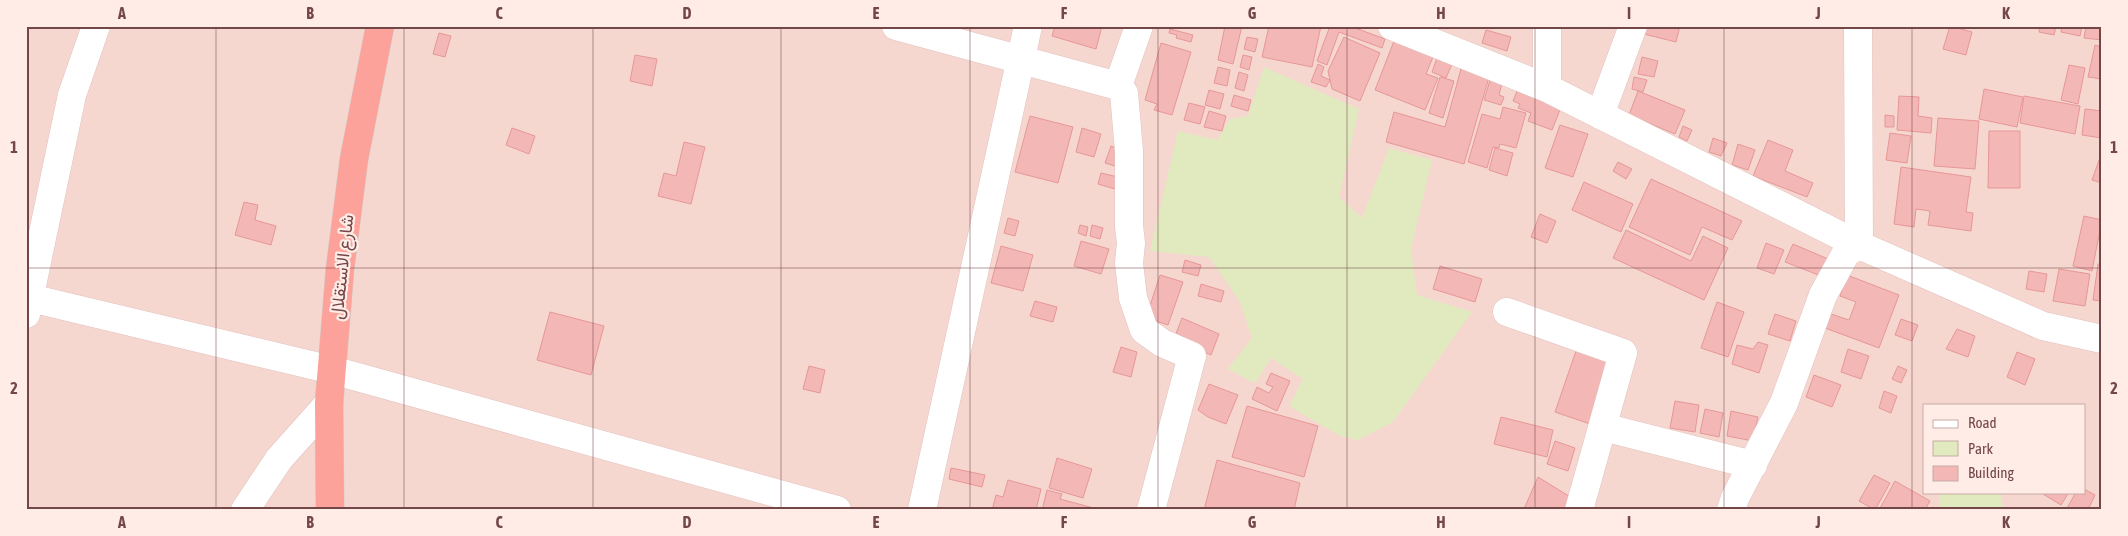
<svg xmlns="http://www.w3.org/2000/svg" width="2128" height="536" font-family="'Asap Condensed',Vazirmatn,sans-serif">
	<rect width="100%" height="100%" fill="#fde6df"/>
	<!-- residential -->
	<path fill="#f6d7d0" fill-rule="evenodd" d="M26 26H2102V510H26ZM1924 405H2084V492H1924Z"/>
	<!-- green -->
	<path fill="#e0eabe" d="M1264 67 1359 109 1339 197 1362 218 1389 148 1432 160 1411 249 1417 295 1472 312 1393 422 1358 440 1340 436 1289 406 1303 379 1271 358 1255 383 1228 369 1252 338 1240 302 1209 257 1150 251 1178 131 1217 140 1230 119 1248 116Z
		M1940 492H2001L2003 510H1939Z"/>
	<!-- building -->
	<path fill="#f3b7b6" stroke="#e69796" d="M1055 26H1102L1096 49 1052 36Z
		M1225 26H1242L1233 64 1218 60Z
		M1269 26H1321L1312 67 1262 57Z
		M1330 26H1350L1385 39 1382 48 1339 32 1327 65 1317 61Z
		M1646 26H1680L1676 42 1644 34Z
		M1950 26 1972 32 1966 55 1943 49Z
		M2040 26H2056L2054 35 2039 32Z
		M2062 26H2082L2080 36 2061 32Z
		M2086 26H2102V40L2084 38Z
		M1170 29 1193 35 1191 42 1176 38 1177 35 1169 33Z
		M1486 30 1511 37 1507 51 1482 43Z
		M439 33 451 36 445 57 433 54Z
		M1247 37 1258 39 1255 52 1244 49Z
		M1344 37 1380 53 1360 101 1332 89 1328 71Z
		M1394 41 1433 57 1426 74 1438 78 1425 110 1375 90Z
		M1161 43 1191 52 1172 115 1154 110 1157 104 1145 100Z
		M2095 45 2102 47V79L2088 77Z
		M635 55 657 59 652 86 630 81Z
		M1243 55 1252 57 1249 70 1240 67Z
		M1642 57 1658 61 1654 77 1638 74Z
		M1437 58 1452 64 1446 78 1432 72Z
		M1318 64 1324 67 1321 76 1330 80 1326 87 1311 82Z
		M2069 65 2085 68 2078 104 2061 100Z
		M1218 67 1230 70 1227 86 1214 83Z
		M1461 69 1489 77 1464 164 1386 142 1394 112 1445 127Z
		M1239 72 1248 75 1244 91 1235 88Z
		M1440 77 1454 81 1443 118 1429 113Z
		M1634 77 1647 80 1643 92 1632 89Z
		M1490 80 1502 83 1499 95 1504 97 1501 105 1484 100Z
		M1984 89 2023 97 2017 127 1979 119Z
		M1209 90 1224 94 1220 109 1205 105Z
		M1517 91 1561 107 1552 130 1528 121 1531 113 1518 108 1520 104 1513 101Z
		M1638 91 1685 110 1675 134 1629 115Z
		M1234 95 1251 100 1248 111 1231 106Z
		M1899 96 1919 97 1918 116 1932 118 1931 133 1897 130Z
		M2024 96 2080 106 2075 134 2020 123Z
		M1189 103 1205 107 1200 124 1184 120Z
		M1503 107 1526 113 1516 148 1500 144 1499 148 1493 147 1487 168 1468 162 1482 114 1500 119Z
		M2085 109 2102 111V138L2082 135Z
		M1209 111 1226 116 1222 131 1204 127Z
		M1885 115 1894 116V127H1885Z
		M1030 116 1073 127 1058 183 1015 172Z
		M1938 118 1979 121 1975 169 1934 166Z
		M1560 125 1588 134 1573 177 1545 168Z
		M1683 126 1692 130 1687 141 1679 137Z
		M512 128 535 136 529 154 506 145Z
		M1082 128 1101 134 1094 157 1076 152Z
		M1989 131H2020V188H1988Z
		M1890 133 1911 136 1907 163 1886 160Z
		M1713 138 1727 143 1721 156 1709 152Z
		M1768 140 1793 150 1785 171 1813 183 1807 197 1753 176Z
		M684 142 705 147 691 204 658 196 664 173 676 176Z
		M1738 144 1755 150 1748 170 1732 165Z
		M1111 146 1121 150 1115 166 1105 163Z
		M1495 148 1513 153 1507 176 1489 170Z
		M2102 152V183L2092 180Z
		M1618 162 1632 169 1626 179 1613 171Z
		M1901 167 1971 177 1966 212 1973 213 1971 231 1928 225 1930 211 1916 209 1914 227 1894 224Z
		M1101 173 1118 177 1115 189 1098 184Z
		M1651 179 1742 221 1732 240 1702 227 1690 255 1629 227Z
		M1584 182 1633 204 1621 232 1572 210Z
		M244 202 258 205 255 220 276 226 271 245 235 235Z
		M1540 214 1556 221 1547 243 1531 237Z
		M2084 216 2102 220 2092 271 2073 266Z
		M1008 218 1019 221 1015 236 1004 233Z
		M1080 225 1088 227 1086 236 1078 233Z
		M1092 225 1103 228 1100 239 1090 236Z
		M1626 230 1691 261 1703 236 1728 248 1704 300 1613 258Z
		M1081 241 1109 249 1101 274 1074 266Z
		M1766 243 1784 250 1774 274 1757 268Z
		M1793 244 1828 259 1821 276 1785 262Z
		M1001 246 1033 255 1023 291 991 283Z
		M1185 260 1201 265 1198 276 1182 272Z
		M2098 264H2102V301L2093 300Z
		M1440 266 1482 279 1475 302 1433 289Z
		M2059 269 2090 274 2085 306 2053 301Z
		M2029 271 2047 274 2044 292 2026 289Z
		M1160 275 1183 282 1168 325 1146 318Z
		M1847 275 1899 295 1879 348 1825 328 1831 314 1849 320 1856 302 1840 296Z
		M1201 284 1224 291 1221 302 1198 296Z
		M1035 301 1057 307 1053 322 1030 316Z
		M1717 302 1744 312 1728 357 1701 348Z
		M550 312 604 326 591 375 537 360Z
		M1775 314 1796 321 1790 341 1768 334Z
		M1182 318 1219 334 1211 355 1174 339Z
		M1901 319 1918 325 1912 341 1895 335Z
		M1957 329 1975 336 1968 357 1946 349Z
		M1758 342 1768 345 1759 373 1732 364 1737 345 1753 349Z
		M1121 347 1137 352 1131 377 1113 372Z
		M1848 349 1869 356 1861 379 1841 372Z
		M1576 351 1610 363 1590 424 1555 412Z
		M2017 352 2035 359 2025 385 2007 377Z
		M809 366 825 370 820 393 803 389Z
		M1898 366 1907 370 1901 383 1892 379Z
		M1271 373 1290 381 1277 411 1252 399 1257 387 1269 393 1273 387 1266 384Z
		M1814 375 1841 385 1832 407 1806 397Z
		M1209 384 1238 395 1226 424 1208 417 1198 410Z
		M1884 391 1897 396 1891 413 1879 408Z
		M1675 401 1699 405 1695 432 1670 428Z
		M1247 406 1318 426 1304 477 1232 457Z
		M1705 409 1723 413 1719 437 1700 433Z
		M1731 411 1758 417 1753 441 1727 436Z
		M1501 417 1553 430 1547 457 1494 444Z
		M1555 441 1575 448 1568 471 1547 464Z
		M1057 458 1092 469 1083 498 1049 488Z
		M1217 460 1300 483 1294 510H1204Z
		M951 468 985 475 982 487 949 479Z
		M1874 475 1890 483 1875 510 1859 501Z
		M1538 477 1572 498 1566 510 1524 509Z
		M1008 480 1041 489 1036 510H992L996 495 1003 497Z
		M1895 481 1930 501 1925 510H1879Z
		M2084 489 2095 495 2088 510H2066L2076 492H2084Z
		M1047 490 1062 494 1060 499 1101 510H1042Z
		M2044 492H2069L2061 505 2043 494Z"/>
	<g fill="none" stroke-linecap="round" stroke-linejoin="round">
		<!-- minor casing -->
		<g stroke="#e3c1be" stroke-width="29">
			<path id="minor" d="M896 26 1118 86
				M1139 26 1118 86 1124 93 1129 151V226L1131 243 1129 263 1133 298 1144 330 1162 343 1192 356 1151 510
				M1392 26 1547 88 1859 245 2043 326 2102 339
				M1547 88V26
				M1600 115 1633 26
				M26 297 332 370 837 510
				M1507 312 1623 353 1579 510
				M26 314 72 95 96 26
				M1603 427 1753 465
				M245 510 279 459 329 403
				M922 510 1028 26
				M1731 510 1735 498 1784 403 1823 295 1846 253 1859 245 1858 26"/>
		</g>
		<!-- trunk casing -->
		<g stroke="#d5c8c8" stroke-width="29">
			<path id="trunk" d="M330 510 329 403 340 269 354 159 380 26"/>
		</g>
		<!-- minor -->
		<use href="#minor" stroke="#fff" stroke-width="28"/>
		<!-- trunk -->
		<use href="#trunk" stroke="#fca29a" stroke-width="28"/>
	</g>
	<!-- grid -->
	<path fill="none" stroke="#734647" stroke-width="1" stroke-opacity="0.55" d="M216 26V510M404 26V510M593 26V510M781 26V510M970 26V510M1158 26V510M1347 26V510M1535 26V510M1724 26V510M1912 26V510M26 268H2102"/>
	<g text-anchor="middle" stroke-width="4.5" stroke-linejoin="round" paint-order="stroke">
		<!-- street labels -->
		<g font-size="18" fill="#734647" stroke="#ffece6">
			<text transform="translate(342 267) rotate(-84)" y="6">شارع الاستقلال</text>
		</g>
	</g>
	<!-- border -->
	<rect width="2128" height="536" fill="none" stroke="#ffece6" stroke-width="55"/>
	<!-- legend -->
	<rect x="1923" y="404" width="162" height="90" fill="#ffece6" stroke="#c7aaa6"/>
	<rect x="1933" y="420" width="25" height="8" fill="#ffffff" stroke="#c7aaa6"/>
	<text x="1968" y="428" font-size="15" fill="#734647">Road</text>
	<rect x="1933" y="441" width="25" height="15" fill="#e0eabe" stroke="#c7aaa6"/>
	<text x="1968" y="454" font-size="15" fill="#734647">Park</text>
	<rect x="1933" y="466" width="25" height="15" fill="#f3b7b6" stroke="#c7aaa6"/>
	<text x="1968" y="478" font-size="15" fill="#734647">Building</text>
	<rect x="28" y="28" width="2072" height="480" fill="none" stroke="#734647" stroke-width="2"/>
	<g font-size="16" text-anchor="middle" font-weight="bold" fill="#734647">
		<text x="122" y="19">A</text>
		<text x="310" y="19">B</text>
		<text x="499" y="19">C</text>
		<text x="687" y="19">D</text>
		<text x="876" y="19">E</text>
		<text x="1064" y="19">F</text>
		<text x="1252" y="19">G</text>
		<text x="1441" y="19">H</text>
		<text x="1629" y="19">I</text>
		<text x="1818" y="19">J</text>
		<text x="2006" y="19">K</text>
		<text x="14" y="153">1</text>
		<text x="2114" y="153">1</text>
		<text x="14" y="394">2</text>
		<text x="2114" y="394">2</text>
		<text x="122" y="528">A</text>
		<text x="310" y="528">B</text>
		<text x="499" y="528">C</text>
		<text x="687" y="528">D</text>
		<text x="876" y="528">E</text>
		<text x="1064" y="528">F</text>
		<text x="1252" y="528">G</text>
		<text x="1441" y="528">H</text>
		<text x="1629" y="528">I</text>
		<text x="1818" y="528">J</text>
		<text x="2006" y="528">K</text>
	</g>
</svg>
